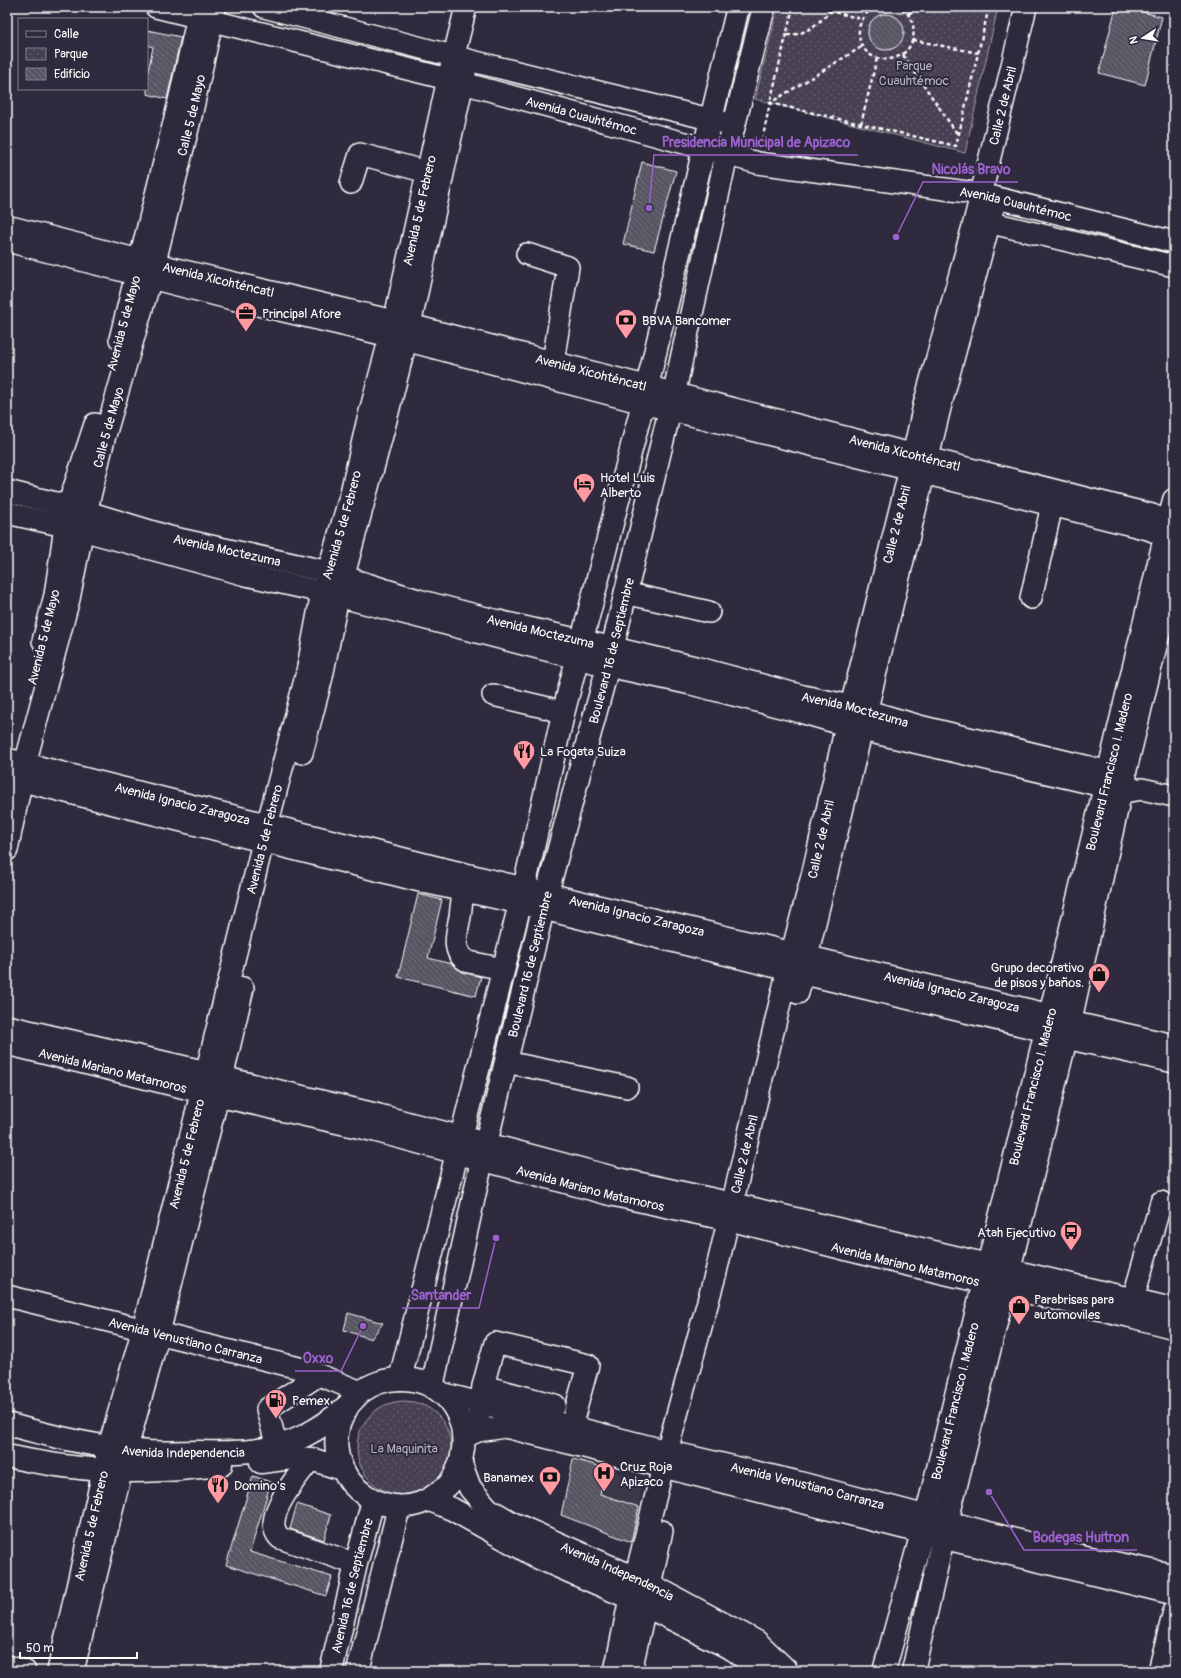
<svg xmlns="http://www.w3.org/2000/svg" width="1181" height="1678" font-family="Pangolin,sans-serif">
	<defs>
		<pattern id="park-dots" width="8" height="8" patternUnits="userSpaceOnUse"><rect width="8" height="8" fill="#464152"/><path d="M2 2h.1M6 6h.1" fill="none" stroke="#625e6c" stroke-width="1.8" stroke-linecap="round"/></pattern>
		<pattern id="building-back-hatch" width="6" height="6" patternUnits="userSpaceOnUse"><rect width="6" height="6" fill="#595564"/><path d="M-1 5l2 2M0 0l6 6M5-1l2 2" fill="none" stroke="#726e7b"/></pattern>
	</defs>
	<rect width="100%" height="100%" fill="#2f2a3d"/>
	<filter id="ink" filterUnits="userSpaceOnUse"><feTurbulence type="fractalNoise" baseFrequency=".025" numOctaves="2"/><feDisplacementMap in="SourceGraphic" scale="8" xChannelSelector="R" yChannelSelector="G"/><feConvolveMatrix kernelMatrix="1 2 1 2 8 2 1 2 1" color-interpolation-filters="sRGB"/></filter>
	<g filter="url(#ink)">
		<!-- built -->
		<path fill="#3c3749" d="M573 1459 644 1479 631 1542 561 1515Z"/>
		<!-- park -->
		<path fill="url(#park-dots)" stroke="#a2a0a8" d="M778 7H998L965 153 755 99Z
			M357 1448a47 47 0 1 1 94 0a47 47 0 1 1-94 0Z"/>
		<!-- building -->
		<path fill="url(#building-back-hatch)" stroke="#fff" d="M1116 7H1124L1162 17 1145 85 1099 73Z
			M868 32a18 18 0 1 1 36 0a18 18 0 1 1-36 0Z
			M147 30 181 37 167 99 147 94V76L153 47 147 45Z
			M642 162 676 171 654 251 623 244Z
			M418 894 442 900 428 958 452 964 463 972 481 977 476 996 398 977Z
			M348 1313 383 1323 371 1339 344 1330Z
			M573 1459 606 1468 600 1494 639 1507 631 1542 561 1515Z
			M253 1476 271 1482 250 1552 332 1577 326 1596 226 1565Z
			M297 1504 331 1515 324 1540 290 1529Z"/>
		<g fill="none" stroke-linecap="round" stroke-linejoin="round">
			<!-- minor casing -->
			<g stroke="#fff" stroke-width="24">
				<g id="minor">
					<path id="s1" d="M156 7 448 79 758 163 981 194 1174 242"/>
					<path d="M264 7 468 60 734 125"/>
					<path d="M351 183 360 154 442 176"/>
					<path d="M975 219 1174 266"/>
					<path id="s2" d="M7 226 155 264 410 325 746 412 1152 515 1174 524"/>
					<path d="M7 241 232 299 390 336 643 403 1148 529 1171 538"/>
					<path d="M527 254 568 267 551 375"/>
					<path d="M120 339 177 110 200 7"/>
					<path id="s3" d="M7 491 68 506 170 537 329 572 418 600 494 620 695 667 803 696 851 706 923 727 1089 767 1126 777"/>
					<path d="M7 513 82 530 246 575 322 592 608 666 691 684 800 712 862 730 1086 782 1121 792 1142 789 1174 796"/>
					<path d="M625 593 709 612"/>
					<path d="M1031 598 1052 505"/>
					<path d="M43 641 55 595 68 506 95 424"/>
					<path d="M493 695 548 708 563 714"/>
					<path d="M302 753 322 677 338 597 384 428 410 325 465 73"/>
					<path id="s4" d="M7 759 432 866 1050 1015 1070 1022 1174 1045"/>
					<path d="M7 777 428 883 520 903 788 970 1046 1031 1066 1038 1174 1062"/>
					<path id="s5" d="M7 850 25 764 69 599 86 513 104 439 151 278 192 112 215 8"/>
					<path d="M463 892C462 900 461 908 460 917 457 932 450 954 469 962L503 969"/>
					<path d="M798 993 940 408 996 198"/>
					<path d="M7 1026 207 1072 222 1077 379 1115 616 1178 731 1203 1174 1309"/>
					<path id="s6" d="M7 1044 218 1096 375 1131 612 1195 742 1223 895 1262 1128 1316 1174 1328"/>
					<path d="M506 1062 627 1087"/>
					<path id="s7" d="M7 1296 307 1370 361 1392"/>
					<path d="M1129 1313 1161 1202"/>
					<path d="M483 1386 555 1405"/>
					<path id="s8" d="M441 1393 667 1451 794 1481 1055 1550 1174 1575"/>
					<path d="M479 1417C480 1392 488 1367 495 1343L588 1365 568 1438"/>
					<path d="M464 1437 478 1431 505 1427 943 1538 1174 1594"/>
					<path d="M280 1459 267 1409 319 1375"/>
					<path d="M311 1459C299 1474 268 1510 275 1530 276 1533 278 1536 280 1538L356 1564"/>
					<path d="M7 1666 25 1671"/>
					<path id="s9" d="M58 1671 109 1446 143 1329 267 826 307 672 322 592 350 497 367 423 394 322 448 79 466 7"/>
					<path d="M73 1671 127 1448 159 1333 218 1096 243 988"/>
					<path id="s10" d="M615 1671 630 1598 667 1451 716 1272 792 952 813 872 846 726 910 469 924 405 975 219 1026 7"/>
					<path d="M631 1671 662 1531"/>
					<path d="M1159 1671 1174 1611"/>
				</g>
			</g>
			<!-- major casing -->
			<g stroke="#fff" stroke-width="25">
				<g id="major">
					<path d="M400 1379 524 888 563 714 643 403 738 7"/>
					<path id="s11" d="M432 1387 482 1160 547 893 608 666 674 393 727 153 764 7"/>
					<path id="s12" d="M7 1424C53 1437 102 1448 149 1452 166 1453 183 1452 199 1452 235 1453 271 1453 304 1436 320 1428 334 1418 347 1406 352 1402 356 1396 361 1392 371 1384 386 1379 400 1379 456 1378 481 1439 450 1483 447 1487 442 1490 438 1493 392 1530 325 1485 338 1428 340 1419 345 1412 349 1404"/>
					<path d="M7 1456C39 1463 71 1468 104 1470 143 1473 182 1469 221 1465"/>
					<path d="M261 1462 292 1458 311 1459 342 1469"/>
					<path id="s13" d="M461 1464 470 1488 488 1509 512 1523 649 1584 757 1642 787 1671"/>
					<path d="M430 1500 452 1509 539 1558 630 1598 734 1650 761 1671"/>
					<path id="s14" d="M331 1671 356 1564 373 1501"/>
					<path d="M358 1671 399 1507"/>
					<path id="s15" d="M884 1671 922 1533 1050 1015 1174 500"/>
					<path d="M913 1671 943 1538 1070 1022 1124 776 1174 570"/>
				</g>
			</g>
			<!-- path -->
			<path stroke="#fff" stroke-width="2.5" stroke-dasharray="4 3" stroke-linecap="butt" d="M793 7 770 103 956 146 989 7
				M828 7 830 11
				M874 7C864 14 858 23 859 35 863 72 920 65 913 25 912 18 906 10 898 7
				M908 14 921 7
				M787 35C806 35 818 24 830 11L862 19
				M913 40 978 53
				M903 55 958 135
				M861 124 877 58
				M761 146 770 103 863 46"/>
			<!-- minor -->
			<use href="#minor" stroke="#2f2a3d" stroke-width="21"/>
			<!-- major -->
			<use href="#major" stroke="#2f2a3d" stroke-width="22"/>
		</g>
	</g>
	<!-- icons -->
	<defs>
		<g id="office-pin" transform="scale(1.15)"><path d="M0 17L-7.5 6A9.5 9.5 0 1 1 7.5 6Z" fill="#ff9aa2" stroke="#2f2a3d"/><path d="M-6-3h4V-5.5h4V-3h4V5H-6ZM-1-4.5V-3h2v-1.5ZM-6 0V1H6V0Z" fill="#111"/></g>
		<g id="bank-pin" transform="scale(1.15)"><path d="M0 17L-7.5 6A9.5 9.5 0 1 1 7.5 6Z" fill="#ff9aa2" stroke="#2f2a3d"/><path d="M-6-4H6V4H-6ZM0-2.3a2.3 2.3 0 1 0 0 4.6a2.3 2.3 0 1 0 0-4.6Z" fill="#111"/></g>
		<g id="hotel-pin" transform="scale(1.15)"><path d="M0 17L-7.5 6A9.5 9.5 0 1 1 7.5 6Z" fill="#ff9aa2" stroke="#2f2a3d"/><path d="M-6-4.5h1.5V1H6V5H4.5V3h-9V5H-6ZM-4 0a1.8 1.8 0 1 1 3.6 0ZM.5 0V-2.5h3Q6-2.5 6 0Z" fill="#111"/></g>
		<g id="restaurant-pin" transform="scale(1.15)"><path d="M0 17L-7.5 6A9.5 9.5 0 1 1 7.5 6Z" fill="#ff9aa2" stroke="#2f2a3d"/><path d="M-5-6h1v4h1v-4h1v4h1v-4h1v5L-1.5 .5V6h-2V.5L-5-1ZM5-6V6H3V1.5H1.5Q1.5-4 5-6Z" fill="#111"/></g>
		<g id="shop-pin" transform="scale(1.15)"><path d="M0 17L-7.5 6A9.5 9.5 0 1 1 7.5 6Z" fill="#ff9aa2" stroke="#2f2a3d"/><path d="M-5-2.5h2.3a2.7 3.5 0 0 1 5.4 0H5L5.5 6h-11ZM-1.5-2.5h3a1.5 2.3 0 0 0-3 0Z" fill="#111"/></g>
		<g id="bus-pin" transform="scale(1.15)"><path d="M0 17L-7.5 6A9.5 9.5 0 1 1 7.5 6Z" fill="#ff9aa2" stroke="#2f2a3d"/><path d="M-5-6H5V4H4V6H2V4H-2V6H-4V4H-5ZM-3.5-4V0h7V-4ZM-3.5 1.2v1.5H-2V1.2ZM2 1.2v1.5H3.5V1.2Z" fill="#111"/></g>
		<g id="fuel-pin" transform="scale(1.15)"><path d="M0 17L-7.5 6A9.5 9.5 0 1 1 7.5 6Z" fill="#ff9aa2" stroke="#2f2a3d"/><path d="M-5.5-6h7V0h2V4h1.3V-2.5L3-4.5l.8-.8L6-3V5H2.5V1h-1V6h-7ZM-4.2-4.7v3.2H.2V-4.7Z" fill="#111"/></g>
		<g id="hospital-pin" transform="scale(1.15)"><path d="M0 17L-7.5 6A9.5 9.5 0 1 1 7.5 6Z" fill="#ff9aa2" stroke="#2f2a3d"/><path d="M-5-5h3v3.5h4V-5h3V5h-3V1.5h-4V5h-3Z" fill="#111"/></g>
	</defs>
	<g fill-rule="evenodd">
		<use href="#office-pin" x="246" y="313"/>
		<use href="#bank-pin" x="626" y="320"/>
		<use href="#hotel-pin" x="584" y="484"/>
		<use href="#restaurant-pin" x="524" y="751"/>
		<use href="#shop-pin" x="1099" y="974"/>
		<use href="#bus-pin" x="1071" y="1232"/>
		<use href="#shop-pin" x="1019" y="1306"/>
		<use href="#fuel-pin" x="276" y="1400"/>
		<use href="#hospital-pin" x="604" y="1473"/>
		<use href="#bank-pin" x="550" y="1477"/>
		<use href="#restaurant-pin" x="218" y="1485"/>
	</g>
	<g text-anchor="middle" stroke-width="4" stroke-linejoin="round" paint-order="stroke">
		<!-- park labels -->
		<g font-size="13" fill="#b5b3ba" stroke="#2f2a3d">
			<text x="914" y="70">Parque<tspan x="914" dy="15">Cuauhtémoc</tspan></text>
			<text x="404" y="1453">La Maquinita</text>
		</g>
		<!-- street labels -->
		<g font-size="13" fill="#fff" stroke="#2f2a3d">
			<text dy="5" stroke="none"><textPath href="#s10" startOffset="1613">Calle 2 de Abril</textPath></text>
			<text dy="5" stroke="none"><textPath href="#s5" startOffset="758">Calle 5 de Mayo</textPath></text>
			<text dy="5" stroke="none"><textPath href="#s1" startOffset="439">Avenida Cuauhtémoc</textPath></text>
			<text dy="5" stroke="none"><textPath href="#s1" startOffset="883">Avenida Cuauhtémoc</textPath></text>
			<text dy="5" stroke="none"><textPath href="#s9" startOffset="1505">Avenida 5 de Febrero</textPath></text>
			<text dy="5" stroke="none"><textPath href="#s2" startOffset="218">Avenida Xicohténcatl</textPath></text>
			<text transform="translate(123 323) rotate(-75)" y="5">Avenida 5 de Mayo</text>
			<text dy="5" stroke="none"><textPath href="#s2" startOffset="602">Avenida Xicohténcatl</textPath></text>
			<text dy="5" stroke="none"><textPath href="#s5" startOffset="435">Calle 5 de Mayo</textPath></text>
			<text dy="5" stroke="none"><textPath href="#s2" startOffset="926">Avenida Xicohténcatl</textPath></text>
			<text dy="5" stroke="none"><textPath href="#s10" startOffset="1181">Calle 2 de Abril</textPath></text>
			<text dy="5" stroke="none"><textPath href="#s9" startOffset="1181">Avenida 5 de Febrero</textPath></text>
			<text dy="5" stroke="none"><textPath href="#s3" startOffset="228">Avenida Moctezuma</textPath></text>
			<text dy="5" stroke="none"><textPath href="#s3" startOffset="552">Avenida Moctezuma</textPath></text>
			<text transform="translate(43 637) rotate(-76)" y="5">Avenida 5 de Mayo</text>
			<text dy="5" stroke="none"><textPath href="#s11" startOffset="758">Boulevard 16 de Septiembre</textPath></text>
			<text dy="5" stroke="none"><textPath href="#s3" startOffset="876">Avenida Moctezuma</textPath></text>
			<text dy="5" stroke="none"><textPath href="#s15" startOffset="927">Boulevard Francisco I. Madero</textPath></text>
			<text dy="5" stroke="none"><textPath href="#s4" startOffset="181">Avenida Ignacio Zaragoza</textPath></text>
			<text dy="5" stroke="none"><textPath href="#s10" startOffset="857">Calle 2 de Abril</textPath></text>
			<text dy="5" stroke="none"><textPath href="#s9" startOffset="857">Avenida 5 de Febrero</textPath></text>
			<text dy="5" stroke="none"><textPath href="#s4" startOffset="649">Avenida Ignacio Zaragoza</textPath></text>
			<text dy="5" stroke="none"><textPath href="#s11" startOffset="434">Boulevard 16 de Septiembre</textPath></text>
			<text dy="5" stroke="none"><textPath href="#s4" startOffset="973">Avenida Ignacio Zaragoza</textPath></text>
			<text dy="5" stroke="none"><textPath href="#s6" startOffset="109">Avenida Mariano Matamoros</textPath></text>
			<text dy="5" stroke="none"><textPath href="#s15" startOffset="603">Boulevard Francisco I. Madero</textPath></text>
			<text dy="5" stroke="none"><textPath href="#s9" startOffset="533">Avenida 5 de Febrero</textPath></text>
			<text dy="5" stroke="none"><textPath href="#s10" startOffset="533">Calle 2 de Abril</textPath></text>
			<text dy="5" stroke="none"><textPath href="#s6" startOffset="601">Avenida Mariano Matamoros</textPath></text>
			<text dy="5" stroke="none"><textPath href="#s6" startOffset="925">Avenida Mariano Matamoros</textPath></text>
			<text dy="5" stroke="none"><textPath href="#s7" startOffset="184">Avenida Venustiano Carranza</textPath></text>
			<text dy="5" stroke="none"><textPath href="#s15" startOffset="279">Boulevard Francisco I. Madero</textPath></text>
			<text dy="5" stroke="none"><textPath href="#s12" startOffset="179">Avenida Independencia</textPath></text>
			<text dy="5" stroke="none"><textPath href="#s8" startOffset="378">Avenida Venustiano Carranza</textPath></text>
			<text dy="5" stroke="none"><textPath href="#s9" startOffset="149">Avenida 5 de Febrero</textPath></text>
			<text dy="5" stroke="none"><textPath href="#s13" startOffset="197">Avenida Independencia</textPath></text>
			<text dy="5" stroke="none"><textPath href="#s14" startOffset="88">Avenida 16 de Septiembre</textPath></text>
		</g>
		<!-- poi labels -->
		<g font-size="13" fill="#fff" stroke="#2f2a3d" text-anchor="start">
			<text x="262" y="318">Principal Afore</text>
			<text x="642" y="325">BBVA Bancomer</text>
			<text x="600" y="482">Hotel Luis<tspan x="600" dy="15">Alberto</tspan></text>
			<text x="540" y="756">La Fogata Suiza</text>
			<text x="1084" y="972" text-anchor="end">Grupo decorativo<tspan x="1084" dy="15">de pisos y baños.</tspan></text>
			<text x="1056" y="1237" text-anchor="end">Atah Ejecutivo</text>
			<text x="1034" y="1304">Parabrisas para<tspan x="1034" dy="15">automoviles</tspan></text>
			<text x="292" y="1405">Pemex</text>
			<text x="620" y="1471">Cruz Roja<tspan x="620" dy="15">Apizaco</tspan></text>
			<text x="534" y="1482" text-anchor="end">Banamex</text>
			<text x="234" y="1490">Domino's</text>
		</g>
	</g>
	<!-- callouts -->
	<path fill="none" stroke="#9c61cf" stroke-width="1.5" d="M649 208L654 155H858M896 237L923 182H1018M496 1238L479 1308H402M363 1326L341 1371H295M989 1492L1024 1550H1137"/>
	<g fill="#9c61cf" stroke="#2f2a3d" stroke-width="1.5">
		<circle cx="649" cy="208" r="4"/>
		<circle cx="896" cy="237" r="4"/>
		<circle cx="496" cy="1238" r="4"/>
		<circle cx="363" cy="1326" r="4"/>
		<circle cx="989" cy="1492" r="4"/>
	</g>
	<g font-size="14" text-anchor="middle" font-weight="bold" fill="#9c61cf" stroke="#2f2a3d" stroke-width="4" stroke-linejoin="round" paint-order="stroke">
		<text x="756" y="147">Presidencia Municipal de Apizaco</text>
		<text x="971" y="174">Nicolás Bravo</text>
		<text x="441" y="1300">Santander</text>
		<text x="318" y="1363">Oxxo</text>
		<text x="1081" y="1542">Bodegas Huitron</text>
	</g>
	<!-- margin -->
	<rect width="1181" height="1678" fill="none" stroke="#2f2a3d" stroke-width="24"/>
	<rect x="12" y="12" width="1157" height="1654" fill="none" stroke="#fff" stroke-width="1.5" filter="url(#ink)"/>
	<!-- legend -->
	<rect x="18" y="18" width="130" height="72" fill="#2f2a3d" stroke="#827f8b"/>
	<rect x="26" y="31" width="20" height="6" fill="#2f2a3d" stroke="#827f8b"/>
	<text x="54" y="38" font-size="12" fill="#ffffff">Calle</text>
	<rect x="26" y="48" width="20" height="12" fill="url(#park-dots)" stroke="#827f8b"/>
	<text x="54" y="58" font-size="12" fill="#ffffff">Parque</text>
	<rect x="26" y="68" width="20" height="12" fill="url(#building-back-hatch)" stroke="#827f8b"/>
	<text x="54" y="78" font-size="12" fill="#ffffff">Edificio</text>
	<!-- north arrow -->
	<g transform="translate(1143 38) rotate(258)" stroke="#2f2a3d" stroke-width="3" paint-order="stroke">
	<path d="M0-3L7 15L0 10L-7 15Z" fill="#ffffff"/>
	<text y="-6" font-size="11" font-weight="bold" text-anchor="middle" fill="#ffffff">N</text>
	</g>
	<!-- scale -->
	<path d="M20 1652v6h117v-6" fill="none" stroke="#ffffff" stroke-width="2"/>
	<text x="26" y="1652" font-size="12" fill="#ffffff" stroke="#2f2a3d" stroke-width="3" paint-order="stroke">50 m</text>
</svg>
